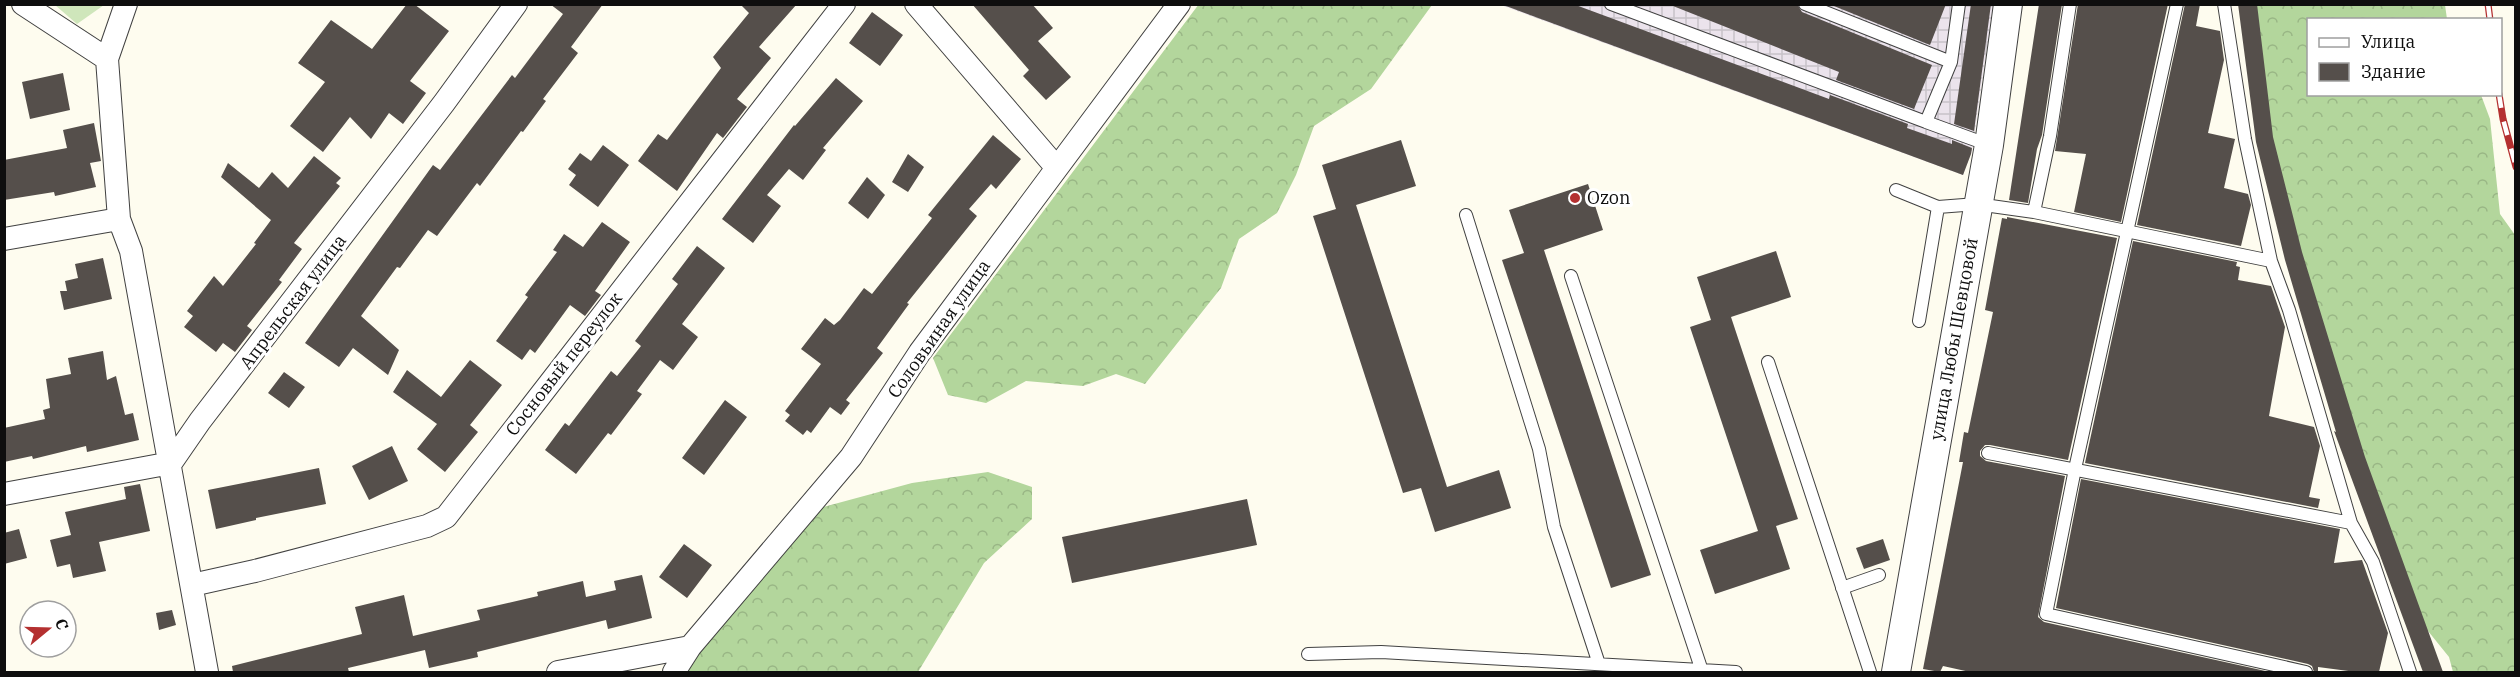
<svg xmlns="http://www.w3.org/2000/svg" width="2520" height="677" font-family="'IBM Plex Serif',serif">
	<defs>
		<pattern id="industrial-grid" width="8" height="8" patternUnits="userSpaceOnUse" patternTransform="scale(1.5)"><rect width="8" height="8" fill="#ebe3ec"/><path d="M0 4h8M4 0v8" fill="none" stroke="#c8c2c9"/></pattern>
		<pattern id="forest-crowns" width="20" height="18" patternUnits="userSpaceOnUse" patternTransform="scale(1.5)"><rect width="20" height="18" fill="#b3d69c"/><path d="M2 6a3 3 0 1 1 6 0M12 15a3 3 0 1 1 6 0" fill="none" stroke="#99b685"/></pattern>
	</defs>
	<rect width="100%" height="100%" fill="#fefcef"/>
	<!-- industrial -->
	<path fill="url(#industrial-grid)" d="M1501 5H1993L1972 151 1963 175Z"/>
	<!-- grass -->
	<path fill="#cfe6bb" d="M55 5H104L77 24Z"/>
	<!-- forest -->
	<path fill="url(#forest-crowns)" d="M1199 4 1432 5 1371 89 1314 126 1296 175 1277 213 1239 239 1221 288 1145 384 1116 374 1083 386 1026 381 986 403 948 395 933 358Z
		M2250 5H2445L2447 19 2308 20V94L2481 95 2490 119 2500 214 2515 235V672H2453L2449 657 2424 626 2374 495 2278 185Z
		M988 472 1032 487V519L984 563 918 672H682L816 509 912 483Z"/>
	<!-- building -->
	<path fill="#554f4b" d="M407 4H414L449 31 410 81 426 93 403 124 389 113 371 139 350 117 323 152 290 126 325 82 298 63 331 20 372 49Z
		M550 4H603L571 47 578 53 543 99 546 101 523 132 521 131 480 186 477 183 437 236 428 230 400 268 397 267 361 316 399 350 388 375 353 348 339 367 305 343 433 165 440 170 512 75 515 78 563 14Z
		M740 4H797L759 47 771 58 737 99 747 107 723 138 717 133 677 191 638 161 658 134 667 140 721 68 713 57 749 13Z
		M972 4H1032L1053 28 1038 41 1071 77 1046 100 1023 76 1029 70Z
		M1507 4H1573L1829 99 1830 95 1908 124 1907 128 1952 144V140L1972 148 1971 154 1963 175 1506 6Z
		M1668 4H1797L1802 12 1932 65 1914 109 1836 80 1839 72Z
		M1829 4H1946L1930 45Z
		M1971 4H1991L1974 131 1954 124Z
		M2039 4H2062L2042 135 2037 149 2028 203 2009 200Z
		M2078 4H2168L2121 222 2074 212 2086 154 2055 151Z
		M2185 4H2200L2196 26 2220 31 2224 60 2208 133 2235 139 2224 188 2248 194 2251 205 2241 246 2137 225Z
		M2238 4H2257L2273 137 2302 252 2365 457 2443 672H2423L2334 431 2336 432 2285 260 2256 142Z
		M872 12 903 35 880 66 849 43Z
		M63 73 70 110 30 119 22 82Z
		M836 78 863 101 823 148 826 150 803 180 789 169 767 195 781 206 753 243 722 219 794 125 795 126Z
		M94 123 101 161 90 163 96 187 55 196 54 192 4 200V160L67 148 63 130Z
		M993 135 1021 159 996 189 991 184 969 209 977 216 907 303 909 304 877 348 883 353 846 400 850 403 841 415 830 407 811 433 807 430 803 435 785 421 790 415 785 411 821 364 801 349 825 318 834 325 840 320 864 288 872 294 932 218 928 215Z
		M1401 140 1416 186 1356 205 1447 487 1499 470 1511 508 1435 532 1421 488 1403 493 1313 216 1336 209 1322 165Z
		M603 145 629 165 598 207 569 185 576 175 568 169 580 153 591 161Z
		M908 154 924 167 908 192 892 182Z
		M314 156 341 178 336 183 340 186 294 243 302 249 279 280 282 282 247 326 252 330 235 352 223 343 216 352 184 327 193 316 187 311 214 276 223 286 256 244 254 243 271 220 221 177 228 163 259 188 272 172 288 188Z
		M867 177 885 195 868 219 848 203Z
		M1588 184 1603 230 1544 250 1651 575 1611 588 1502 260 1524 253 1509 210Z
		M2007 217 2117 238 2068 460 1990 445H1985L1980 451V456L1986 461 2065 476 2038 617 2044 622 2270 672H1970L1943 666 1940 672 1923 669 1963 462H1959L1964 432 1968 433 1993 312 1985 310 2002 218 2007 219Z
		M602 222 630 242 595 291 601 295 585 316 570 305 535 353 530 349 522 360 496 341 528 297 525 295 557 252 553 250 564 234 583 247Z
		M2133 241 2237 262 2236 266 2240 267 2238 280 2271 286 2285 327 2269 416 2314 427 2320 446 2309 497 2320 499 2318 508 2085 463Z
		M697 246 725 268 682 324 698 337 673 370 660 360 637 391 642 394 611 435 608 433 576 474 545 450 565 423 569 426 611 371 617 376 641 346 635 341 678 284 672 279Z
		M1776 251 1791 297 1731 317 1798 519 1776 526 1790 569 1715 594 1700 550 1758 531 1690 327 1711 320 1697 277Z
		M103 258 112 299 64 310 60 291H67L65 281 78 278 75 264Z
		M103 351 107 380 116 376 125 415 133 413 139 440 87 452 86 446 33 459 32 456 4 462V428L45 419 43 410 50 408 46 379 71 374 68 358Z
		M470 360 502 385 470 425 478 432 445 472 417 449 437 424 393 392 407 370 441 397Z
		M284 372 305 387 289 408 268 393Z
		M725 400 747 417 704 475 682 458Z
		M392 446 408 481 369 500 352 466Z
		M319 468 326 504 256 518V520L216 529 208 490Z
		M2081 479 2340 529 2334 563 2362 560 2388 633 2379 672H2356L2318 667V672H2314L2312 666 2308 664 2056 608Z
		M140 484 150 531 99 542 106 571 73 578 70 564 57 567 50 540 71 535 65 512 126 499 124 487Z
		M1247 499 1257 545 1072 583 1062 537Z
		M19 529 27 558 4 564V533Z
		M1883 539 1890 560 1864 569 1856 548Z
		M684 544 712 565 687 598 659 577Z
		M642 575 652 618 608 629 606 620 477 652 478 657 429 668 425 650 348 668 349 672H233L232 666 362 634 355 607 404 595 413 636 480 620 477 610 538 596 537 592 583 581 586 597 616 590 614 581Z
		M172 610 176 625 159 630 156 613Z"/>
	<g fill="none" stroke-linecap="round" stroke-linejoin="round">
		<!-- service casing -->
		<g stroke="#414141" stroke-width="14">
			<path id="service" d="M1611 4 1926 122
				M1805 4 1951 62
				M1959 4 1951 62 1926 122 1989 145
				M2177 4 2075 469 2046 614 2306 672
				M2224 4 2245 139 2271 261 2289 310 2351 523 2373 562 2410 672
				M1896 190 1938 207 1977 204 2034 212 2271 261
				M2034 212 2050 136 2070 4
				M1466 215 1539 449 1554 527 1599 664
				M1571 276 1702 671
				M1919 321 1938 207
				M1768 362 1870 672
				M1988 453 2351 523
				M1842 588 1879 575
				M1308 654 1381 652 1736 672"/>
		</g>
		<!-- minor casing -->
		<g stroke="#414141" stroke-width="24">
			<path id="minor" d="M23 4 107 59 119 219 131 251 207 672
				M916 4 1056 167
				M107 59 126 4
				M4 239 119 219
				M4 494 171 463 200 421 444 103 516 4
				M192 585 255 571 427 526 446 517 844 4
				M558 672 690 647
				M674 672 690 647 851 457 920 352 1179 4"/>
		</g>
		<!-- tertiary casing -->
		<g stroke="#414141" stroke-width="30">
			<path id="tertiary" d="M1896 672 1989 145 2008 4"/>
		</g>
		<!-- service -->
		<use href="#service" stroke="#fff" stroke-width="12"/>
		<!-- minor -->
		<use href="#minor" stroke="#fff" stroke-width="22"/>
		<!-- tertiary -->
		<use href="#tertiary" stroke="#fff" stroke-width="28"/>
		<!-- rail casing -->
		<g stroke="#b43030" stroke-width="7">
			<path id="rail" d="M2488 4 2490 20
				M2499 94 2503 119 2516 167"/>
		</g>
		<!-- rail -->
		<use href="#rail" stroke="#fff" stroke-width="4.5" stroke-dasharray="14" stroke-linecap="butt"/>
	</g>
	<!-- markers -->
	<circle fill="#b43030" stroke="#fff" stroke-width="2" cx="1575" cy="198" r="6"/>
	<g text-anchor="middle" stroke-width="6" stroke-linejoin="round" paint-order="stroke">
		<!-- poi labels -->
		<g font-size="18" fill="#0e0e0e" stroke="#fff" text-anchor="start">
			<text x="1587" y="204">Ozon</text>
		</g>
		<!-- street labels -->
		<g font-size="18" fill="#0e0e0e" stroke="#fff">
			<text transform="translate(293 302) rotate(-53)" y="6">Апрельская улица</text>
			<text transform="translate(939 329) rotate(-55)" y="6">Соловьиная улица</text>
			<text transform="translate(1954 339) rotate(-80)" y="6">улица Любы Шевцовой</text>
			<text transform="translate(564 364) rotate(-52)" y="6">Сосновый переулок</text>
		</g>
	</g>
	<!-- border -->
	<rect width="2520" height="677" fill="none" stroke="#0e0e0e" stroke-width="12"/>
	<!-- legend -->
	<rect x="2307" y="18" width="195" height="78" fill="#ffffff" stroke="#9f9f9f" stroke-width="1.5"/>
	<rect x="2319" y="38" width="30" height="9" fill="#ffffff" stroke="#9f9f9f" stroke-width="1.5"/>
	<text x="2361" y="48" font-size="18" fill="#0e0e0e">Улица</text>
	<rect x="2319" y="63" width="30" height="18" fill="#554f4b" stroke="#9f9f9f" stroke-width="1.5"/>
	<text x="2361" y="78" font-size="18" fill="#0e0e0e">Здание</text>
	<!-- north arrow -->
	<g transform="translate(48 629) rotate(71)"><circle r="28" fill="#ffffff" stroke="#9f9f9f" stroke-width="1.5"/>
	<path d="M0-4.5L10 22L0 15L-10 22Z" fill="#b43030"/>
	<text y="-9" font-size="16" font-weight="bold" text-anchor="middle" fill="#0e0e0e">С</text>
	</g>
</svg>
